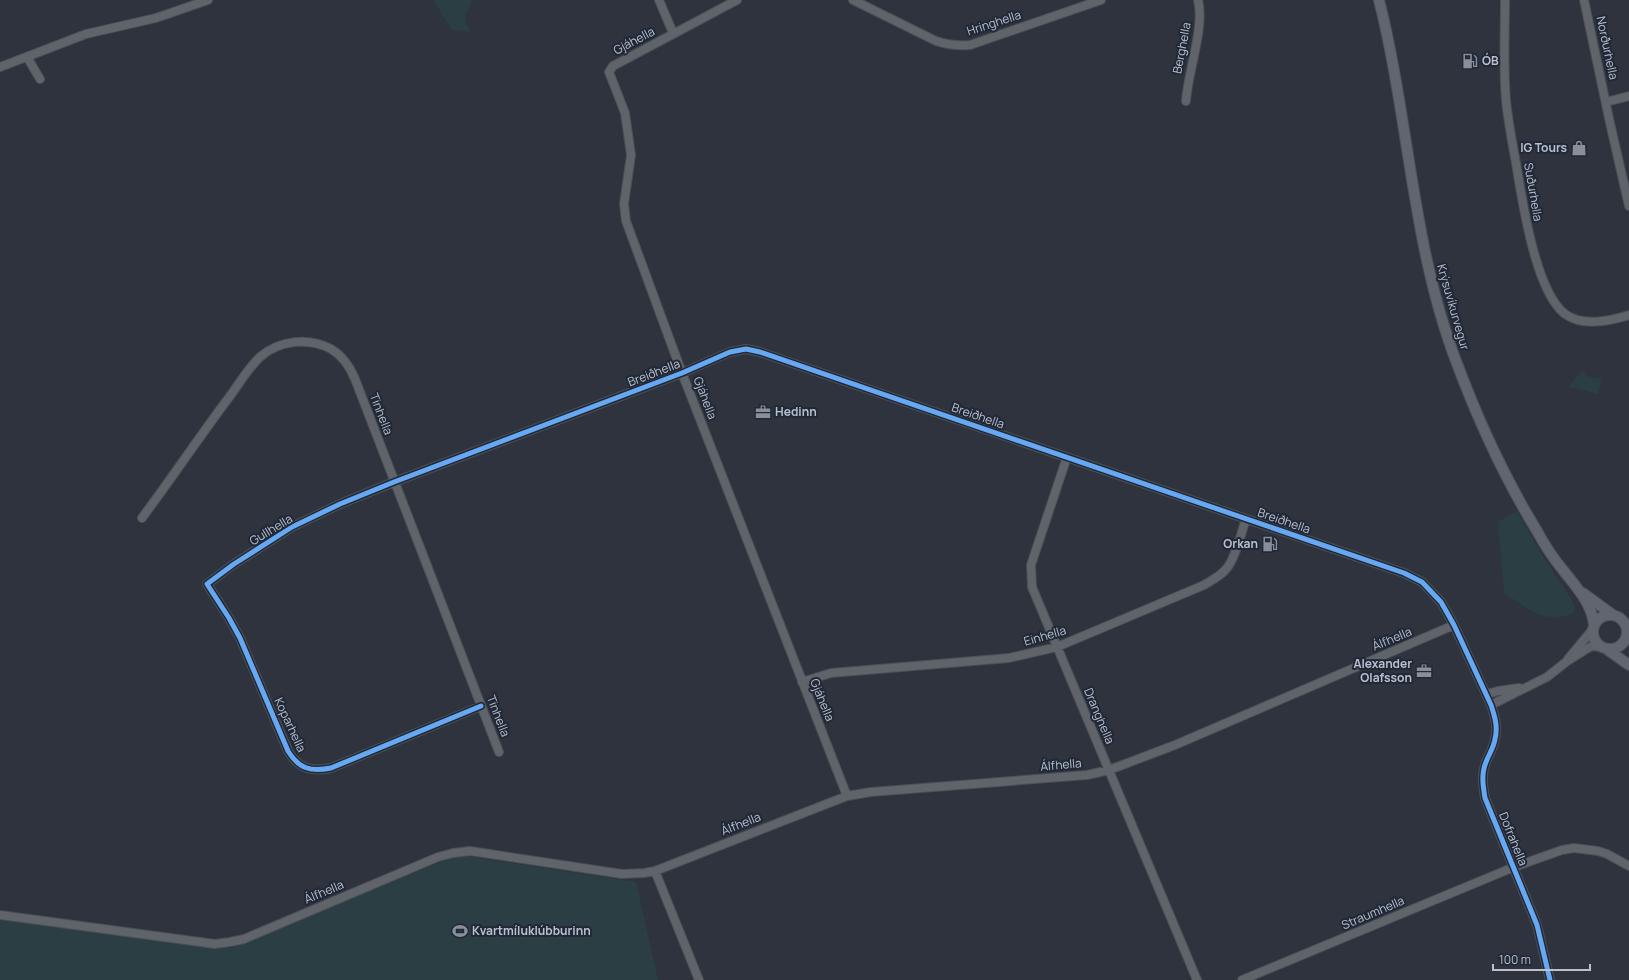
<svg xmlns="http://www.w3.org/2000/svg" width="1629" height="980" font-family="Manrope,sans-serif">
	<rect width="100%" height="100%" fill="#2e333d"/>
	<!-- green -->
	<path fill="#2b3e43" d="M433 0H471C469 17 459 13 472 32L452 30Z
		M1582 371 1587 376 1602 379 1598 394 1568 387Z
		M1517 511 1546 561 1571 598 1575 607 1574 613C1543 625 1529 609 1504 593L1498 522Z
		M452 857H472L636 882 658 980H0V914L231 948Z"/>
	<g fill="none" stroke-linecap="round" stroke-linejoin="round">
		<!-- minor casing -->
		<g stroke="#4b4e55" stroke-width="10">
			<path id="minor" d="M659 0 673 33
				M737 0 613 66 609 72 625 113 631 155 624 204 626 221 682 373 847 796
				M853 0 936 41C948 45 958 46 970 45L1101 0
				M1505 0C1505 33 1503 67 1506 100 1508 121 1512 142 1516 163 1522 199 1535 291 1565 314 1583 327 1609 321 1629 315
				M1584 0 1610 123 1629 206
				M27 57 40 79
				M0 67 86 34 156 18 208 0
				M1186 101C1188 71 1205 27 1198 0
				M1606 102 1629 96
				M1067 457 1031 565 1032 587 1197 980
				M142 518C171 479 198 439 227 400 238 386 247 369 260 357 279 340 309 337 331 349 343 356 350 367 355 379L499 752
				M1568 659 1593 629
				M802 682 831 673 1009 658 1057 647 1204 585C1212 580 1221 576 1227 568 1236 557 1241 533 1246 519
				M1487 694 1498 691 1519 688
				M1491 705 1547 677 1566 662 1588 648 1593 646 1600 647
				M481 706 331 768C311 772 299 769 288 751L240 638 229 618 207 584 234 564 292 527 340 504 394 482 682 373 730 352 746 349 760 352 1404 573 1422 582 1441 602 1454 625 1491 705C1495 717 1498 727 1495 739 1494 747 1489 754 1486 762 1481 774 1483 786 1485 798L1537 925 1550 980
				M655 871 699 980
				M0 915 215 944 230 942 244 939 438 857 453 853 470 851 622 874 644 873 655 871 847 796 871 792 1087 775 1109 770 1175 745 1454 625
				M1242 980 1514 867 1562 850 1574 848 1598 851 1607 854 1629 866"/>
		</g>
		<!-- major casing -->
		<g stroke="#4c5059" stroke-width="12">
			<path id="major" d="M1379 0C1409 119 1412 245 1456 361 1478 420 1504 477 1537 531 1544 544 1553 558 1563 570 1576 587 1591 602 1594 624
				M1583 593 1613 615
				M1593 632a17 17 0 1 1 34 0a17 17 0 1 1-34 0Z
				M1608 650 1629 665"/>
		</g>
		<!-- minor -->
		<use href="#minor" stroke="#5f636a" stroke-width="8"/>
		<!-- major -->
		<use href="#major" stroke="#61656d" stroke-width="10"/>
		<!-- cycleway casing -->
		<g stroke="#212938" stroke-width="8">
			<path id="cycleway" d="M481 706 331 768C311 772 299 769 288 751L240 638 229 618 207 584 234 564 292 527 340 504 394 482 682 373 730 352 746 349 760 352 1404 573 1422 582 1441 602 1454 625 1491 705C1495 717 1498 727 1495 739 1494 747 1489 754 1486 762 1481 774 1483 786 1485 798L1537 925 1550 980"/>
		</g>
		<!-- cycleway -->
		<use href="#cycleway" stroke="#66a8f1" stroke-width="5"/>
	</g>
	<!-- icons -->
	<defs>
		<g id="fuel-bare" transform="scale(1.2)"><path d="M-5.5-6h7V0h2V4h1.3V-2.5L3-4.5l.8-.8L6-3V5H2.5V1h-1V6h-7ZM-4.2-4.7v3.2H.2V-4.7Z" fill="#898f9a" stroke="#212938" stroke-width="2.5" paint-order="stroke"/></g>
		<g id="shop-bare" transform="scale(1.2)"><path d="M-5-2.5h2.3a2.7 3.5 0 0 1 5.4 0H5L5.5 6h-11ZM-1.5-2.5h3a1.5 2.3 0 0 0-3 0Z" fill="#898f9a" stroke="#212938" stroke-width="2.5" paint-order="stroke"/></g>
		<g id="office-bare" transform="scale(1.2)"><path d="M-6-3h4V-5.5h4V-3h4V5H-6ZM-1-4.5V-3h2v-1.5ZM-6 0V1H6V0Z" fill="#898f9a" stroke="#212938" stroke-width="2.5" paint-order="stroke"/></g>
		<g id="stadium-bare" transform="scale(1.2)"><path d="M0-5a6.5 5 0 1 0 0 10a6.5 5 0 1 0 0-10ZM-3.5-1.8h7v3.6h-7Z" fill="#898f9a" stroke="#212938" stroke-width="2.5" paint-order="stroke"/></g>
	</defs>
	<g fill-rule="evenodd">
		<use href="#fuel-bare" x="1470" y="61"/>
		<use href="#shop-bare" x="1579" y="148"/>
		<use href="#office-bare" x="763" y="412"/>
		<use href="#fuel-bare" x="1270" y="544"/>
		<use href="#office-bare" x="1424" y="671"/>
		<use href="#stadium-bare" x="460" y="931"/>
	</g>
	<g text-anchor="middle" stroke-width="4" stroke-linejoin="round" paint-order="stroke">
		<!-- street labels -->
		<g font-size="12" fill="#bac0cc" stroke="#212938">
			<text transform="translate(994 23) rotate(-18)" y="4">Hringhella</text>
			<text transform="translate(634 41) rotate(-28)" y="4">Gjáhella</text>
			<text transform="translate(1182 48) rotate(-79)" y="4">Berghella</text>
			<text transform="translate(1607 48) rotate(78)" y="4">Norðurhella</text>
			<text transform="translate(1533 192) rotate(80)" y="4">Suðurhella</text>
			<text transform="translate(1453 307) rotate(74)" y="4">Krýsuvíkurvegur</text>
			<text transform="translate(654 373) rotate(-21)" y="4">Breiðhella</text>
			<text transform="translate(705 398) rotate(69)" y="4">Gjáhella</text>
			<text transform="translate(381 414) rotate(69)" y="4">Tinhella</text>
			<text transform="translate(978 416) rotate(19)" y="4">Breiðhella</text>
			<text transform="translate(1284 521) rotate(19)" y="4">Breiðhella</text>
			<text transform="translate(271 530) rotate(-31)" y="4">Gullhella</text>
			<text transform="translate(1045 636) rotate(-16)" y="4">Einhella</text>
			<text transform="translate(1392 639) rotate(-23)" y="4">Álfhella</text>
			<text transform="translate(822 700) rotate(68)" y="4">Gjáhella</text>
			<text transform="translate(498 716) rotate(69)" y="4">Tinhella</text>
			<text transform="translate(1099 716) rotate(67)" y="4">Dranghella</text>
			<text transform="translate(290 725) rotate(65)" y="4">Koparhella</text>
			<text transform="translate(1061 765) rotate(-5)" y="4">Álfhella</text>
			<text transform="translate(741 824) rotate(-22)" y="4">Álfhella</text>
			<text transform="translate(1513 839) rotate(68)" y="4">Dofrahella</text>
			<text transform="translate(324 892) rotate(-23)" y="4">Álfhella</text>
			<text transform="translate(1373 913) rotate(-23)" y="4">Straumhella</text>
		</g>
		<!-- poi labels -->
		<g font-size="12" font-weight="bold" fill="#bac0cc" stroke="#212938" text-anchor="start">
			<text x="1482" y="65">ÓB</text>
			<text x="1567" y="152" text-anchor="end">IG Tours</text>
			<text x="775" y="416">Hedinn</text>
			<text x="1258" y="548" text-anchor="end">Orkan</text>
			<text x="1412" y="668" text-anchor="end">Alexander<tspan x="1412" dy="14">Olafsson</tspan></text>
			<text x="472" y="935">Kvartmíluklúbburinn</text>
		</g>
	</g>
	<!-- scale -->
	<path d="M1493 964v6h97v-6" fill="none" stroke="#bac0cc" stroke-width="2"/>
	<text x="1499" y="964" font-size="12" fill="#bac0cc" stroke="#212938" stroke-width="3" paint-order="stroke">100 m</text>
</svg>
